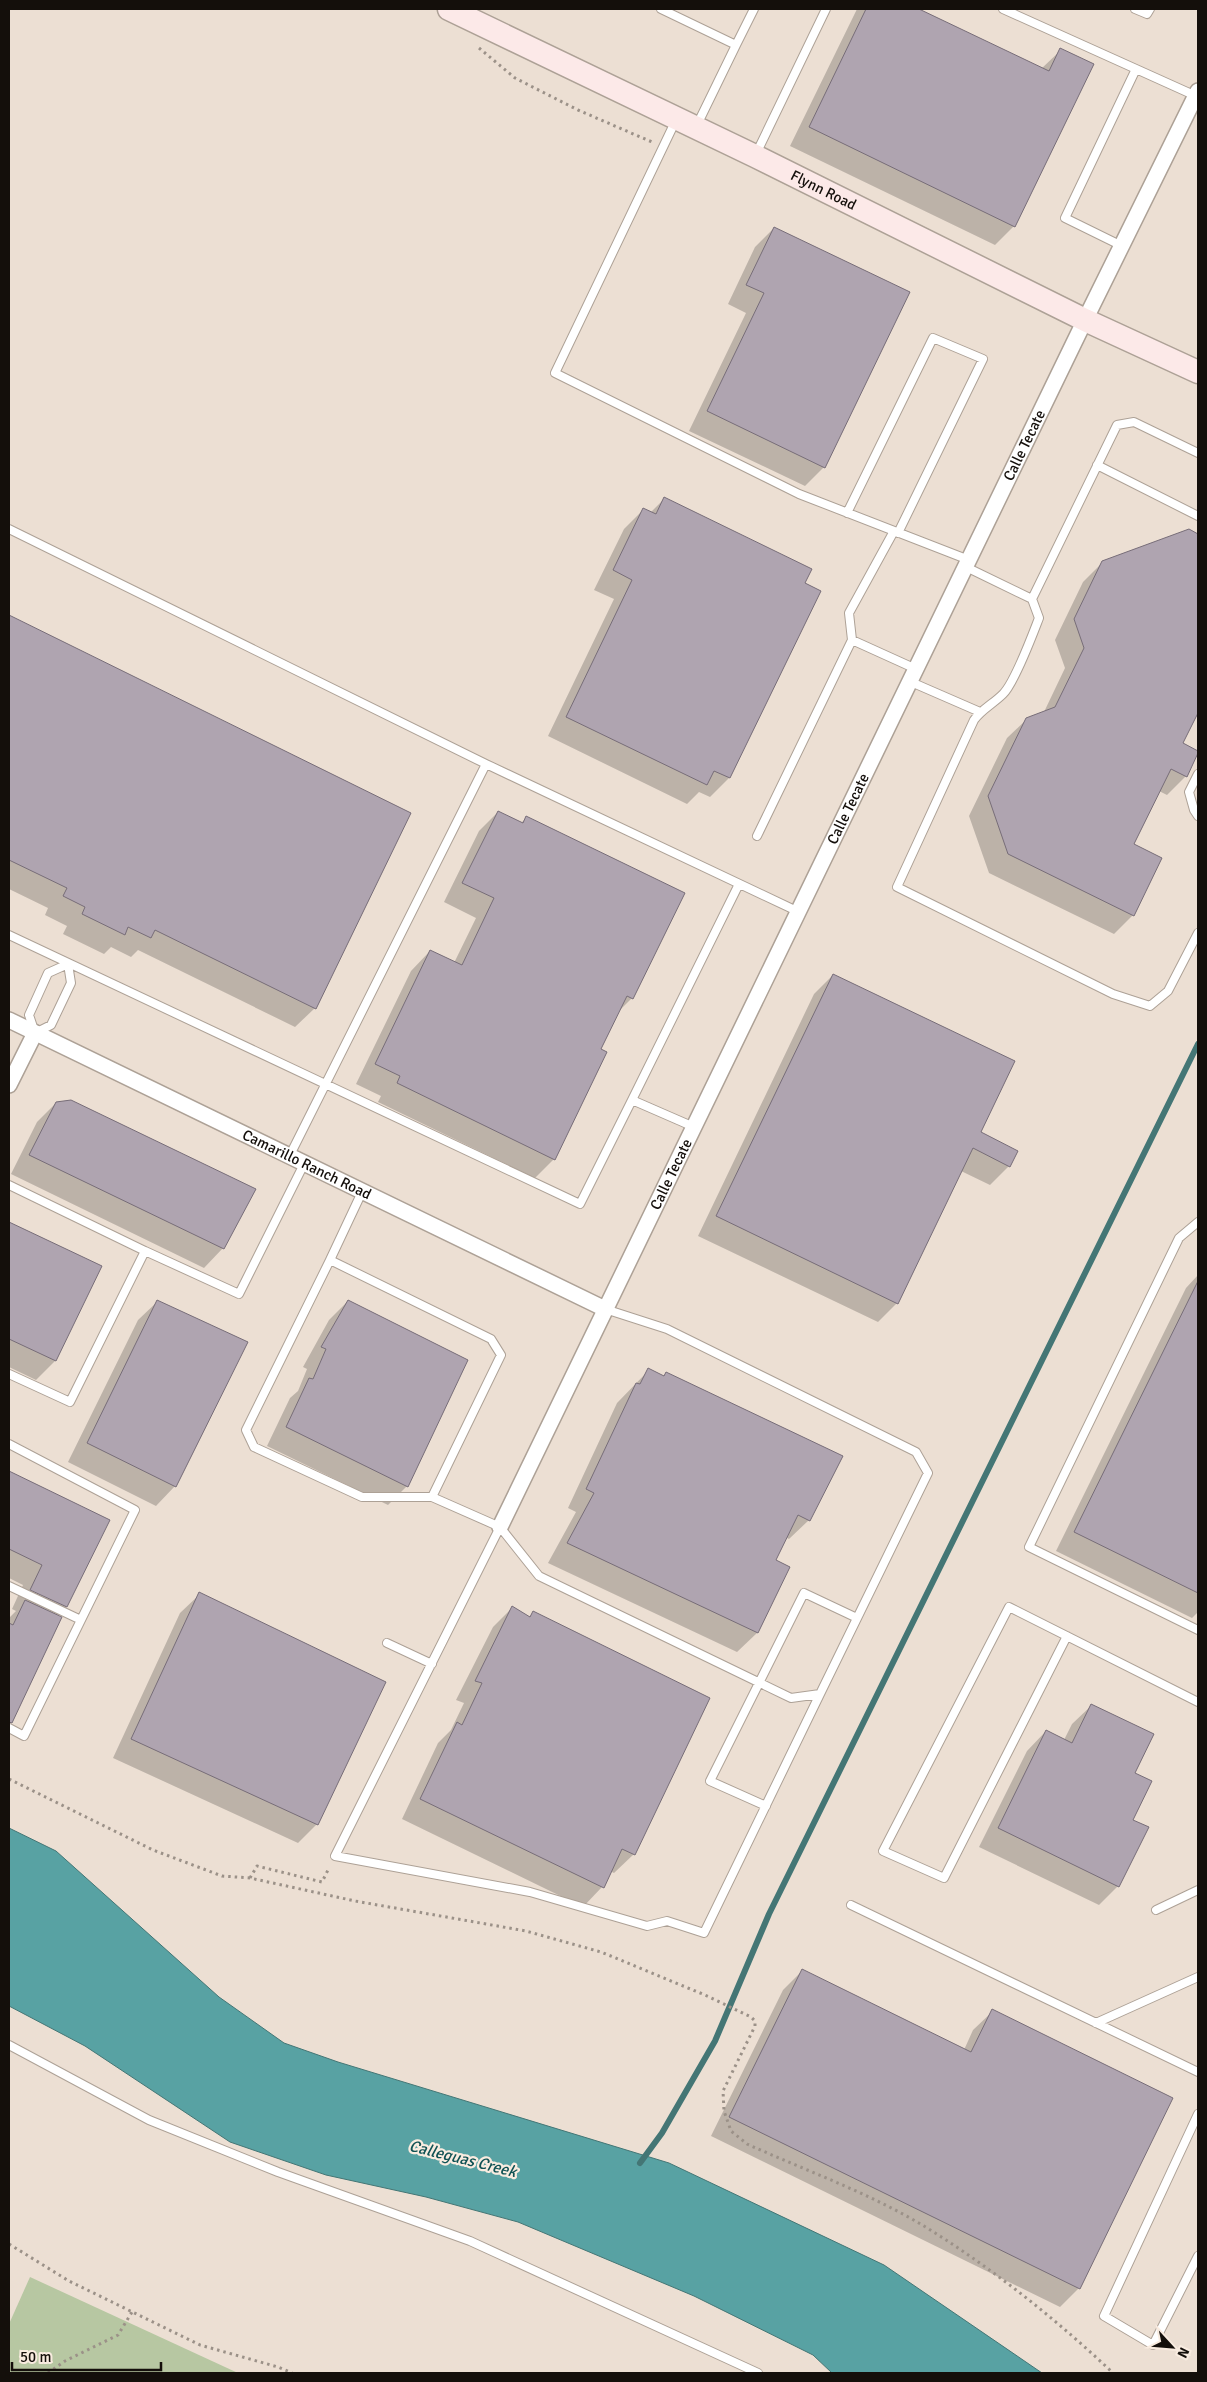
<svg xmlns="http://www.w3.org/2000/svg" width="1207" height="2382" font-family="Signika,sans-serif">
	<rect width="100%" height="100%" fill="#ecdfd3"/>
	<!-- green -->
	<path fill="#b7c7a2" d="M30 2277 238 2373H9V2324Z"/>
	<!-- water -->
	<path fill="#58a2a3" stroke="#447675" d="M9 1828 56 1851 219 1997 284 2043 338 2062 669 2163 884 2265 1042 2373H832L813 2355 694 2296 518 2222 426 2197 326 2175 230 2142 85 2046 9 2006Z"/>
	<!-- shadow -->
	<path fill="#0003" d="M857 9H916L1041 69 1061 50 1014 226 995 245 790 146Z
		M774 228 824 467 805 486 689 431 746 313 728 304 755 247Z
		M664 499 819 591 729 778 710 797 699 792 687 804 548 736 614 599 594 590 624 529 643 510 650 513Z
		M1189 531 1198 535V710L1182 744 1186 776 1167 795 1159 791 1133 845V915L1114 934 989 873 969 816 1007 738 1027 719 1044 712 1065 668 1055 640 1083 582 1103 562Z
		M9 616 410 813 315 1008 295 1027 138 950 131 957 111 947 104 954 63 934 67 926 45 915 48 908 9 889Z
		M498 812 521 823 526 818 632 998 616 1014 599 1050 554 1159 535 1178 378 1102 381 1096 356 1084 411 971 430 951 454 963 476 918 444 902 479 831Z
		M833 975 1009 1166 990 1185 961 1171 897 1303 878 1322 698 1236 814 994Z
		M56 1103 223 1248 204 1268 11 1174 37 1122Z
		M9 1223 100 1267 55 1361 36 1380 9 1367Z
		M1198 1275V1612L1192 1618 1056 1551 1186 1288Z
		M158 1301 175 1486 156 1506 68 1462 138 1320Z
		M348 1301 407 1486 388 1505 267 1446 290 1398 298 1391 307 1369 303 1367 329 1320Z
		M649 1370 662 1377 666 1373 809 1520 789 1539 785 1537 774 1561 788 1568 757 1633 737 1652 548 1563 576 1512 568 1508 617 1403Z
		M9 1473 108 1521 66 1607 57 1616 17 1710 9 1718V1618L16 1611 12 1609 23 1585 9 1578Z
		M200 1594 317 1824 298 1843 113 1758 180 1613Z
		M512 1608 529 1617 533 1613 634 1854 614 1873 610 1871 602 1887 583 1907 402 1819 438 1743 451 1730 464 1703 456 1700 493 1627Z
		M1092 1705 1133 1773 1131 1820 1118 1886 1099 1905 979 1847 1027 1751 1046 1731 1064 1740 1072 1724Z
		M802 1971 964 2050 973 2030 993 2011 1079 2288 1060 2307 711 2136 783 1990Z"/>
	<g fill="none" stroke-linecap="round" stroke-linejoin="round">
		<!-- stream -->
		<path stroke="#447675" stroke-width="6" d="M640 2163 662 2133 715 2041 769 1914 1198 1044"/>
	</g>
	<!-- building -->
	<path fill="#afa4b0" stroke="#776d78" d="M866 9H919L1049 71 1060 48 1094 64 1015 227 809 127Z
		M774 227 910 292 825 468 707 411 764 293 746 285Z
		M664 497 812 569 805 583 821 591 730 778 714 771 707 785 566 717 632 580 613 570 643 508 656 514Z
		M1189 529 1198 534V713L1183 743 1198 751V753L1187 777 1171 769 1134 844 1162 858 1134 916 1008 854 988 796 1026 718 1055 707 1084 648 1074 619 1102 561Z
		M9 615 411 813 316 1009 155 930 151 938 128 927 125 935 82 914 85 907 63 896 67 888 9 860Z
		M498 811 523 823 526 816 685 893 633 999 627 996 601 1049 607 1052 555 1160 397 1083 400 1076 375 1064 430 950 462 965 494 898 462 883Z
		M833 974 1015 1061 981 1132 1018 1151 1010 1167 973 1148 898 1304 716 1216Z
		M71 1100 256 1189 224 1249 29 1155 56 1102Z
		M9 1222 102 1266 56 1361 9 1339Z
		M1198 1281V1593L1074 1532Z
		M157 1300 248 1342 176 1487 87 1443Z
		M348 1300 468 1360 408 1487 286 1427 309 1378 313 1379 326 1349 321 1347Z
		M648 1368 664 1376 666 1372 843 1456 810 1521 798 1515 776 1560 790 1567 758 1633 567 1543 594 1493 586 1489 636 1383 640 1384Z
		M9 1471 110 1520 67 1607 30 1590 42 1565 9 1549Z
		M199 1592 386 1682 318 1825 131 1739Z
		M25 1600 62 1617 12 1723 9 1722V1623L13 1625Z
		M512 1606 530 1617 533 1611 710 1698 635 1855 622 1849 604 1888 420 1799 457 1722 462 1725 482 1683 475 1681Z
		M1091 1704 1154 1734 1135 1773 1152 1781 1133 1820 1149 1827 1119 1887 998 1828 1046 1730 1072 1743Z
		M802 1969 971 2052 992 2009 1173 2098 1080 2289 729 2117Z"/>
	<g fill="none" stroke-linecap="round" stroke-linejoin="round">
		<!-- lane casing -->
		<g stroke="#ada196" stroke-width="10">
			<path id="lane" d="M661 9 736 45 697 125
				M1003 9 1196 96
				M1135 9 1147 14 1150 9
				M736 45 754 9
				M676 120 555 373 799 494 969 560
				M756 154 826 9
				M1122 246 1065 218 1136 69
				M1198 453 1134 422 1117 425 1032 599 1039 618C1032 636 1015 682 1003 694 993 704 982 709 974 720L897 887 1113 994 1150 1006 1168 991 1198 933
				M1097 465 1198 516
				M847 513 933 338 983 359 898 533
				M9 529 486 764 799 912
				M894 531 849 613 852 640 916 669
				M966 567 1032 599
				M911 682 980 712
				M1198 774 1189 792 1194 810 1198 816
				M757 836 852 640
				M9 935 580 1204 632 1100 694 1127
				M68 964 71 983 51 1025 35 1033 29 1015 48 973Z
				M632 1100 739 884
				M289 1157 486 764
				M9 1185 145 1251 70 1402 9 1374
				M1198 1222 1179 1238 1029 1547 1198 1630
				M145 1251 239 1294 304 1164
				M330 1260 362 1192
				M9 1444 135 1510 24 1736 9 1728
				M432 1497 501 1355 491 1339 330 1260 246 1430 254 1447 362 1497H432L500 1527 539 1576 791 1698 820 1694 928 1473 916 1452 667 1329 605 1309
				M500 1527 335 1856 530 1892 647 1926 667 1921 704 1933 820 1694
				M9 1586 81 1620
				M1067 1636 944 1878 883 1851 1009 1607 1198 1702
				M387 1643 432 1664
				M766 1806 710 1781 804 1593 857 1618
				M851 1905 1198 2072
				M1156 1910 1198 1890
				M1096 2023 1198 1977
				M9 2045 149 2120 278 2172 470 2241 758 2373
				M1198 2114 1104 2316 1153 2345 1198 2256"/>
		</g>
		<!-- street casing -->
		<g stroke="#ada196" stroke-width="18">
			<g id="street">
				<path id="s1" d="M9 1020 605 1309"/>
				<path d="M9 1085 35 1033"/>
				<path id="s2" d="M500 1527 1085 320 1198 91"/>
			</g>
		</g>
		<!-- secondary casing -->
		<g stroke="#ada196" stroke-width="25">
			<g id="secondary">
				<path id="s3" d="M449 9 755 156 1085 320 1198 372"/>
			</g>
		</g>
		<!-- path -->
		<path stroke="#9b9188" stroke-width="3" stroke-dasharray="2.5 4" stroke-linecap="butt" d="M479 48 515 78 578 110 652 142
			M9 1779 153 1850 222 1876 250 1878 355 1901 526 1931 601 1952 705 1995 751 2017 755 2021V2026L723 2091 724 2111 731 2131 747 2144C809 2172 875 2195 932 2231 997 2272 1058 2321 1113 2373
			M250 1878 257 1866 322 1882 329 1868
			M9 2244 69 2281 200 2345 278 2367 292 2373
			M48 2373 65 2361 118 2335 132 2312"/>
		<!-- lane -->
		<use href="#lane" stroke="#fff" stroke-width="8"/>
		<!-- street -->
		<use href="#street" stroke="#fff" stroke-width="15"/>
		<!-- secondary -->
		<use href="#secondary" stroke="#fce9e8" stroke-width="22"/>
	</g>
	<g text-anchor="middle" stroke-width="4.5" stroke-linejoin="round" paint-order="stroke">
		<!-- street labels -->
		<g font-size="15" fill="#140f0b" stroke="#f9ece0">
			<text dy="5" stroke="none"><textPath href="#s3" startOffset="416">Flynn Road</textPath></text>
			<text dy="5" stroke="none"><textPath href="#s2" startOffset="1202">Calle Tecate</textPath></text>
			<text dy="5" stroke="none"><textPath href="#s2" startOffset="798">Calle Tecate</textPath></text>
			<text dy="5" stroke="none"><textPath href="#s1" startOffset="331">Camarillo Ranch Road</textPath></text>
			<text dy="5" stroke="none"><textPath href="#s2" startOffset="392">Calle Tecate</textPath></text>
		</g>
		<!-- water labels -->
		<g font-size="16" font-style="italic" fill="#105254" stroke="#f9ece0">
			<text transform="translate(463 2158) rotate(14)" y="6">Calleguas Creek</text>
		</g>
	</g>
	<!-- border -->
	<rect width="1207" height="2382" fill="none" stroke="#140f0b" stroke-width="20"/>
	<!-- north arrow -->
	<g transform="translate(1172 2347) rotate(116)" stroke="#f9ece0" stroke-width="4" paint-order="stroke">
	<path d="M0-4L9 19L0 12L-9 19Z" fill="#140f0b"/>
	<text y="-8" font-size="14" font-weight="bold" text-anchor="middle" fill="#140f0b">N</text>
	</g>
	<!-- scale -->
	<path d="M12 2362v8h149v-8" fill="none" stroke="#140f0b" stroke-width="2.5"/>
	<text x="20" y="2362" font-size="15" fill="#140f0b" stroke="#f9ece0" stroke-width="4" paint-order="stroke">50 m</text>
</svg>
